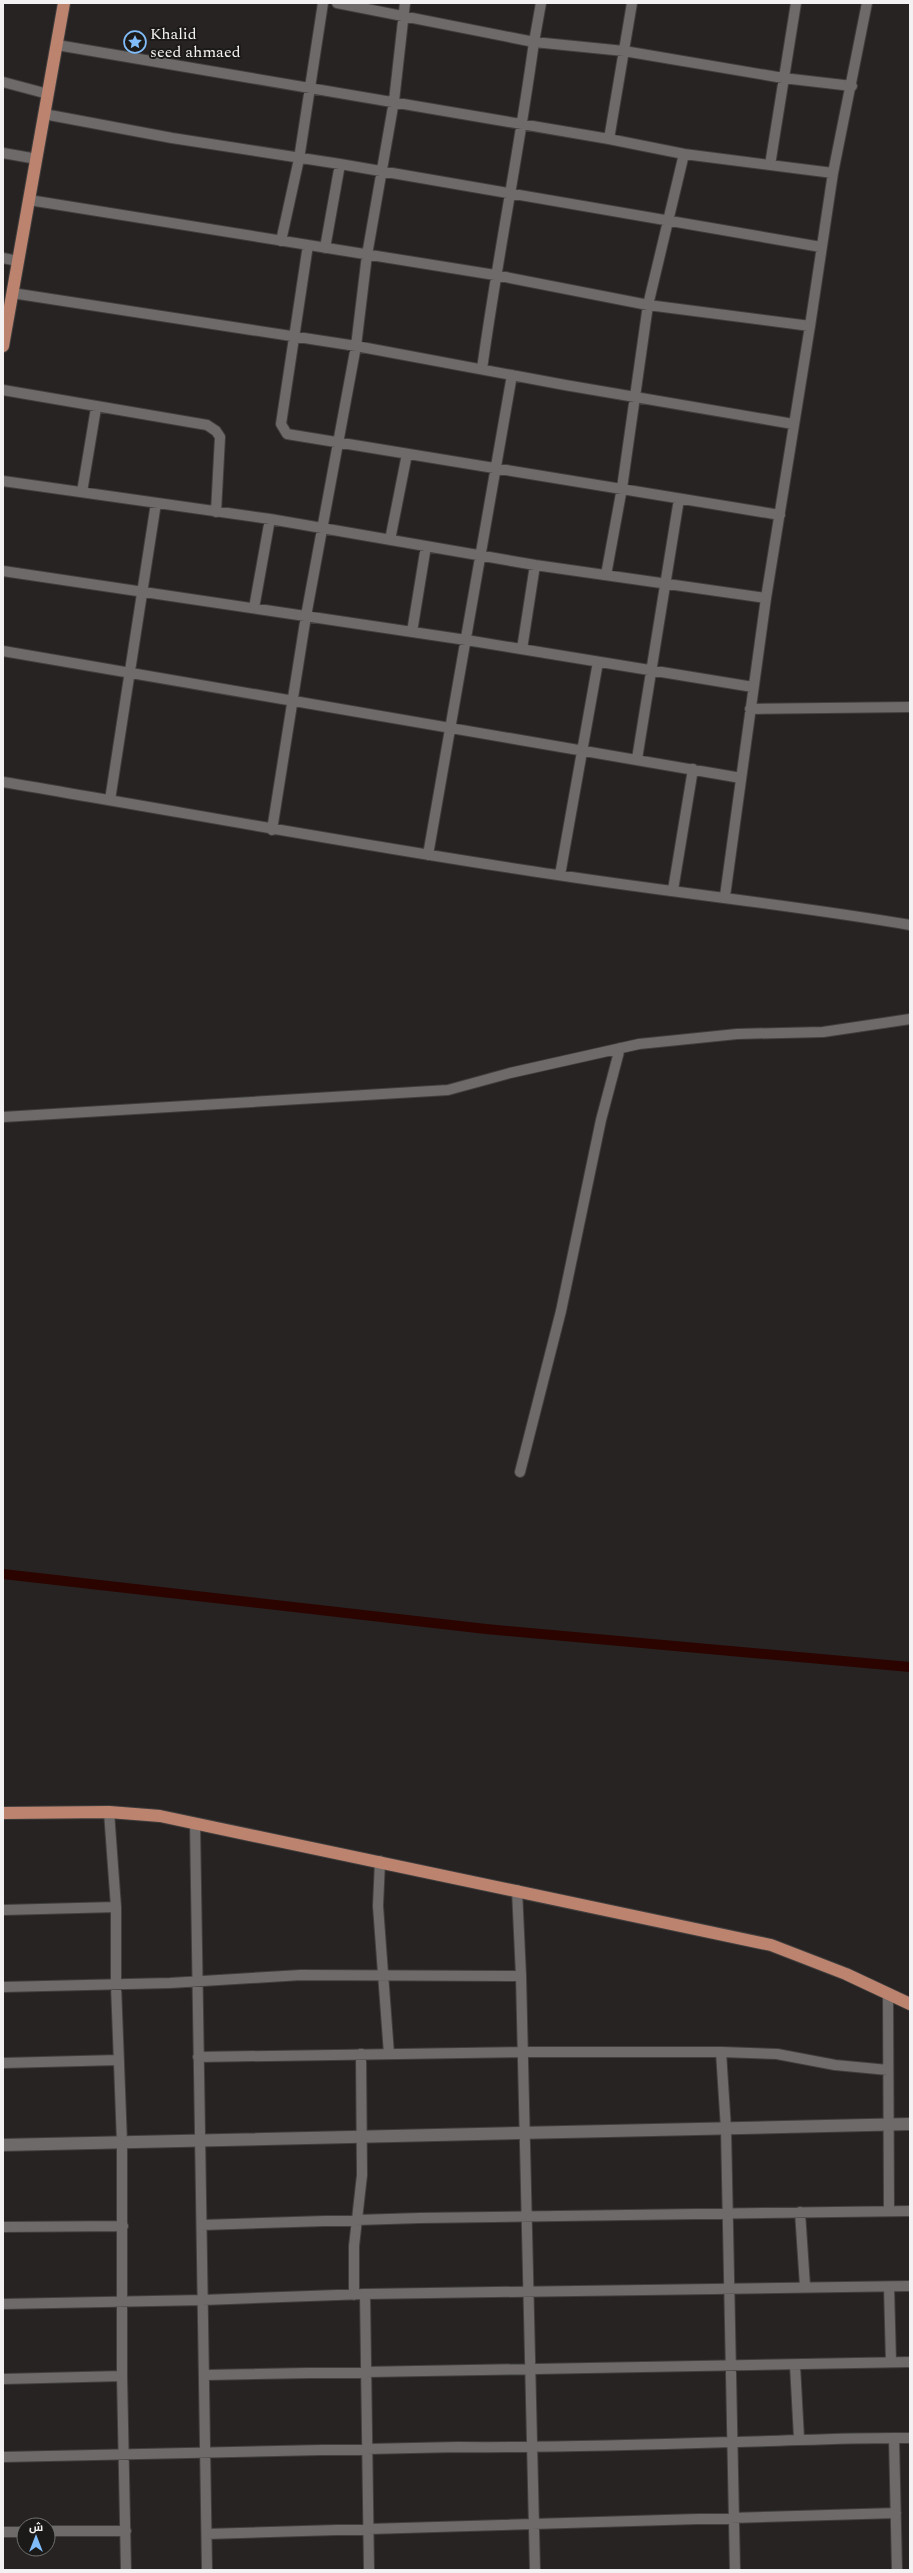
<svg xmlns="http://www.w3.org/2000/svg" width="913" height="2573" font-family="Spectral,Cairo,serif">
	<rect width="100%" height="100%" fill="#262322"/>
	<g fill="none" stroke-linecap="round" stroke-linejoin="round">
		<!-- canal -->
		<path stroke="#2b0400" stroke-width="10" d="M3 1574 486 1629 910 1667"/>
		<!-- street casing -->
		<g stroke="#413e3e" stroke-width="12">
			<path id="street" d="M337 3 534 42 541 3
				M57 45 609 139 632 3
				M3 82 48 94
				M44 114 172 138 340 164 821 247
				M609 139 684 154 833 173
				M3 153 37 159
				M770 165 796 3
				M29 200 495 275 648 305 810 326 766 598 725 896
				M281 241 299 159 323 3
				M308 245 281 424 287 434 780 515
				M325 248 340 164
				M3 258 18 261
				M12 293 356 346 565 385 793 424
				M810 326 833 173 867 3
				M482 369C497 260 519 152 534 42L624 51 783 78 852 86
				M3 390 207 425 216 431 220 437 216 512
				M3 481 270 519 535 565 766 598
				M82 492 96 408
				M390 540 407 454
				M3 571 466 640 753 687
				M606 575 622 488 648 305 684 154
				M254 608 270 519
				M412 632 426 546
				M522 649 535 565
				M3 651 741 778
				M750 709 910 707
				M637 759 679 499
				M3 782C188 813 373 848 558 875 675 893 793 905 910 925
				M110 800 156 503
				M272 830 306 616 356 346 367 255 394 101 405 3
				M428 855 512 375
				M560 875 598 662
				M673 890 693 769
				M3 1117 448 1090 510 1073 639 1044 737 1034 823 1032 910 1019
				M520 1472 561 1311 601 1120 620 1048
				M109 1812 116 1907V1985L122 2142V2376L126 2570
				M195 1823 207 2570
				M380 1861 378 1906 389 2054
				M517 1890 521 1976 535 2570
				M3 1910 116 1907
				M3 1987 170 1983 301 1975 521 1976
				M888 1993 889 2211
				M721 2052 726 2129 735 2570
				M198 2057 522 2052H721L777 2054 835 2065 888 2070
				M3 2063 119 2060
				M800 2212 805 2286
				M202 2225 420 2218 910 2211
				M3 2227 123 2226
				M889 2287 891 2362
				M365 2294 369 2570
				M354 2295V2246L362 2175 361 2054
				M3 2304 203 2300 365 2294 910 2286
				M795 2365 799 2438
				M205 2375 910 2362
				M3 2379 122 2376
				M894 2438 897 2570
				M3 2457 458 2447C549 2448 640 2445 731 2442 791 2441 850 2437 910 2438
				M48 2531H126
				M3 2532H24
				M207 2534 896 2513"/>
		</g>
		<!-- secondary casing -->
		<g stroke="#413e3e" stroke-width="14">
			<path id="secondary" d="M3 2145 910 2124"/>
		</g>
		<!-- primary casing -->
		<g stroke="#413e3e" stroke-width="14">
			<path id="primary" d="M3 346 64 3
				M3 1813 109 1812 160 1816 771 1945 846 1974 910 2004"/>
		</g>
		<!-- street -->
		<use href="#street" stroke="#6d6a69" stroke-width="10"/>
		<!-- secondary -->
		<use href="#secondary" stroke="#6d6a69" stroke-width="12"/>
		<!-- primary -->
		<use href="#primary" stroke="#bc836f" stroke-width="12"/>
	</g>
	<!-- icons -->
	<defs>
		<g id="sight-ring" transform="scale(1.15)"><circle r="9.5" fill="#1c1a19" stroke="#80bdfa" stroke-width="1.5"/><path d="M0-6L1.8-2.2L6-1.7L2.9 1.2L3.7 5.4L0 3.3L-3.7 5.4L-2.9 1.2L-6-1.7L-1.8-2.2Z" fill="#80bdfa"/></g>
	</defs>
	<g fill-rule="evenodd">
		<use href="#sight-ring" x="135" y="42"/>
	</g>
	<g text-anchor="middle" stroke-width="4" stroke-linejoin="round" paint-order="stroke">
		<!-- poi labels -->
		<g font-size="16" fill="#f3f1f1" stroke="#1c1a19" text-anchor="start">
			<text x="150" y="39">Khalid<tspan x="150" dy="18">seed ahmaed</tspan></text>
		</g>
	</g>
	<!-- border -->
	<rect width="913" height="2573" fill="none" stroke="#f3f1f1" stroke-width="8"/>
	<!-- north arrow -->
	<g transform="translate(36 2537)"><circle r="19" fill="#1c1a19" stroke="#72706f"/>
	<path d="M0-3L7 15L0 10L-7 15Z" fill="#80bdfa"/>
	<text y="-6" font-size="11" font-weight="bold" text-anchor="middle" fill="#f3f1f1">ش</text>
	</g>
</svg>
